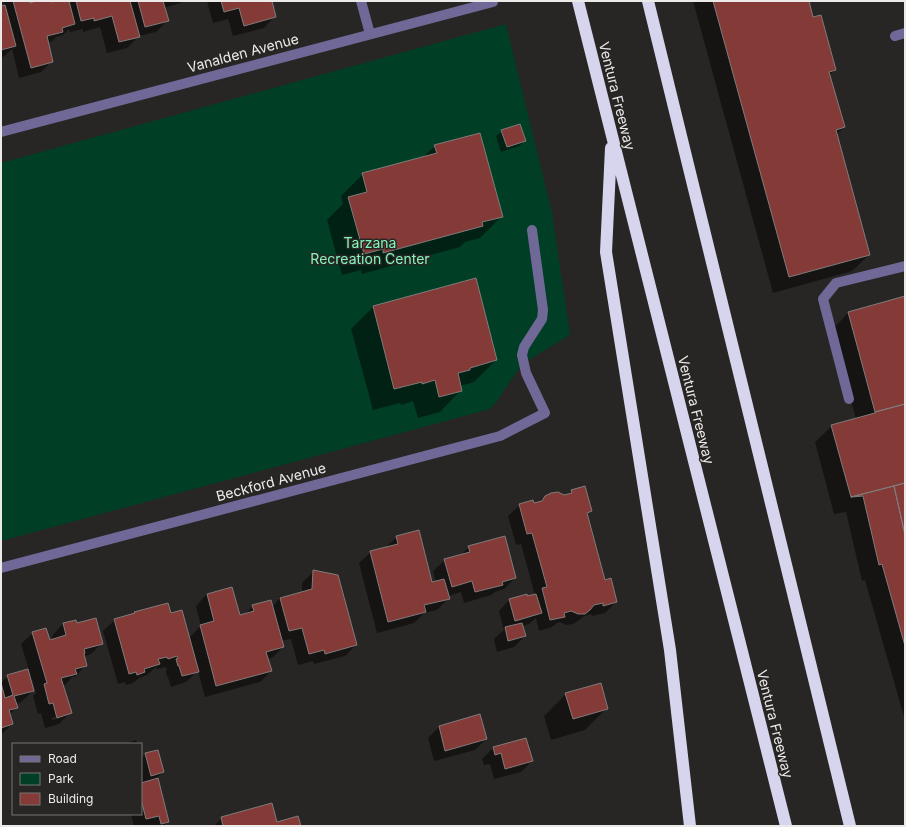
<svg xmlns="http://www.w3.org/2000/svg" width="906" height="827" font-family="Inter,sans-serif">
	<rect width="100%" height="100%" fill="#282624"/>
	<!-- green -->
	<path fill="#003f25" d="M506 24 552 213 570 335 522 364 497 401 490 409 1 541V163Z"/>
	<!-- shadow -->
	<path fill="#0007" fill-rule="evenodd" d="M6 1H29V4L40 1H50L51 3 59 1H183L180 3 164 8 168 20 156 32 139 36 127 48 107 53 100 27 83 32V29L70 32 69 29 63 35 56 37 51 42 48 43 52 61 41 72 19 78 12 49 3 57H1V6Z
		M207 1H271L275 16 264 28 233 36 228 19 213 23Z
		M693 1H808L813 18 835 70 829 76 844 127 836 135 869 255 852 271 773 293Z
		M502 131 525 141 519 146 501 152 496 136Z
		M435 146 501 217 480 238 465 242 460 247 362 274 361 270 342 275 327 220 343 204 341 196 363 174 423 157Z
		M475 279 496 360 474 382 460 386 461 390 440 412 418 418 413 401 401 405 400 403 373 410 351 329 373 307Z
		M905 297V720L865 580 862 581 846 512 834 514 815 442 832 426 856 419 832 330 848 313Z
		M584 487 591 511 587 515 604 581 616 602 605 613 592 616 591 614 584 616 578 621 573 624 566 625 560 622 557 623 552 627 539 631 536 618 529 624 522 626 525 636 514 647 497 652 494 639 504 630 499 611 510 599 527 597 535 595 521 544 516 545 508 516 520 505H533L540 503 546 497 566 496 571 491Z
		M397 537 431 583 436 582 433 571 445 560 461 555 469 547 515 578 504 589 495 592 491 595 464 603 461 592 448 596V599L437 610 424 613 414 623 377 633 359 563 371 552 385 548Z
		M313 572 356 645 345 656 314 664 313 661 298 665 291 639 281 641 283 647 272 658 267 659 271 671 260 682 205 697 198 671 186 682 171 687 168 677H167L166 671 167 670 166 667 157 669 156 667 147 675 139 678 133 683 126 685 125 682 118 684 103 631 115 620 132 615 135 612 170 614 189 638 201 626 196 606 207 594 239 616 245 614 253 606 272 607 280 598 302 593V583Z
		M75 621 76 625 102 643 91 654 83 657 86 665 75 677H72L65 685H62L70 713 59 724 45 728 41 713 38 714 33 696 36 693 32 679 30 680 33 691 21 702 16 704 17 707 9 715 12 724 1 735V683L8 676 29 670 21 644 33 633 49 641 53 640 52 636 63 624ZM58 716V718L52 720V718Z
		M566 694 607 708 585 730 551 740 544 716Z
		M480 716 486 739 475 750 434 761 428 738 439 727Z
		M526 739 532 761 521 772 494 779 490 764 484 765 482 759 493 748Z
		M136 740 138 744H128L130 742Z
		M146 754 163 772 155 780 168 822 164 826H134L131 814H141V758Z
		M222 818 276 823 300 826H214Z"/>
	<!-- building -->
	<path fill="#843a36" stroke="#807c7c" d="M13 1H30V3L36 1H51V2L56 1H69L75 24 62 28 63 32 47 36 53 62 31 68Z
		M76 1H130L140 37 119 42 112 16 94 21V18L81 21Z
		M138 1H163L169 21 145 27Z
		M221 1H272L276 17 244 26 239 8 224 12Z
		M713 1H809L813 17 821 15 836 70 829 72 845 127 836 130 870 255 789 277Z
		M5 5 16 46 1 50V6Z
		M520 124 526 141 507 147 501 130Z
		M480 133 503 217 482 222 483 226 383 253V249L364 254 348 197 367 192 362 173 437 153 434 145Z
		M476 278 497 360 470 368V370L458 373 462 391 439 397 435 380 422 384V382L394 389 373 306Z
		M905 296V404L875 412 848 312Z
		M905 404V483L851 497 831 425 875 413V412Z
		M905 483V535L894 486Z
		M585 486 592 511 587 513 605 580 611 578 617 602 603 606V603L594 605 590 610 585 614H578L571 611 564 613 565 617 550 620 542 588 547 587 532 533 527 534 519 504 533 500 534 503 542 501 545 496 551 493 558 492 564 495 572 493 571 490Z
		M894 486 905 535V646L882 564 879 565 863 496 851 497Z
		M419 530 432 582 444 579 450 599 424 605 426 612 388 622 370 551 398 544 396 536Z
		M505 536 516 578 502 582 503 585 475 592 472 581 452 587 444 559 470 552 468 546Z
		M313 570 338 575 357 645 325 654 324 650 309 654 302 628 289 631 280 598 312 589Z
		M232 587 240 615 254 611 252 605 271 600 284 647 266 652 272 671 216 686 200 625 214 621 207 594Z
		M527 594V596L536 594 542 613 515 621 509 599Z
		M168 603 171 613 182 610 199 672 182 676 179 666H178L176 659 178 658 177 656 168 659 167 657 158 659 160 664 144 669 145 672 137 675 136 672 129 674 114 619 135 613 134 612Z
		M96 618 103 644 84 649 85 653 84 654 87 666 75 669 77 674 61 678 72 713 57 718 53 703 49 704 44 684 47 683 32 632 46 628 50 640 66 635 63 623 76 620 77 623Z
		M522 623 526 636 508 641 505 627Z
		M28 669 34 691 14 696 18 708 9 710 13 724 1 728V683L5 698 13 695 7 675Z
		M601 683 608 709 573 719 565 693Z
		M480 714 487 739 445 751 439 726Z
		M526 738 533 761 505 769 501 753 495 755 493 747Z
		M158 750 164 772 151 776 145 753Z
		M158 778 169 822 161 824 159 816 146 819 141 799V783Z
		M272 803 277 822 298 816 301 826H223L221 817Z"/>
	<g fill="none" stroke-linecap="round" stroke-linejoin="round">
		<!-- minor -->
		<path stroke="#706998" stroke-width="10" d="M361 1 370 34
			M895 36 905 33
			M1 132 493 2
			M849 399 823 299 836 283 905 266
			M1 568 500 436 545 413 526 373 522 355 524 347 542 319 543 310 532 230"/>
		<!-- highway -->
		<path stroke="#d7d5ed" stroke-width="12" d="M578 1 786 826
			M648 1 850 826
			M611 148 606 252 670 650 690 826"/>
	</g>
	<g text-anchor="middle" stroke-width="3" stroke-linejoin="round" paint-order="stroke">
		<!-- street labels -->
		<g font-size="14" fill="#ebeae8" stroke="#282624">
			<text transform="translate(243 53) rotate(-15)" y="5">Vanalden Avenue</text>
			<text transform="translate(617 96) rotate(76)" y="5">Ventura Freeway</text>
			<text transform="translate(696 410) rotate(76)" y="5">Ventura Freeway</text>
			<text transform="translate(271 482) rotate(-15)" y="5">Beckford Avenue</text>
			<text transform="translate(775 724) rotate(76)" y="5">Ventura Freeway</text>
		</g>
		<!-- park labels -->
		<g font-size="14" fill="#84f5ba" stroke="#282624">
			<text x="370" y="248">Tarzana<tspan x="370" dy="16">Recreation Center</tspan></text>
		</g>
	</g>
	<!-- border -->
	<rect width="906" height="827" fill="none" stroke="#ebeae8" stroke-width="4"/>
	<!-- legend -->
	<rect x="12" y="743" width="130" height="72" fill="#282624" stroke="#767472"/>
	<rect x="20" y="756" width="20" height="6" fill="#706998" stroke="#767472"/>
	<text x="48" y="763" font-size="12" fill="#ebeae8">Road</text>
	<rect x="20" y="773" width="20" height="12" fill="#003f25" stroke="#767472"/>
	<text x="48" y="783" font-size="12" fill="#ebeae8">Park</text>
	<rect x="20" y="793" width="20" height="12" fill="#843a36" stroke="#767472"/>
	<text x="48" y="803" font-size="12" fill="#ebeae8">Building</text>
</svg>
